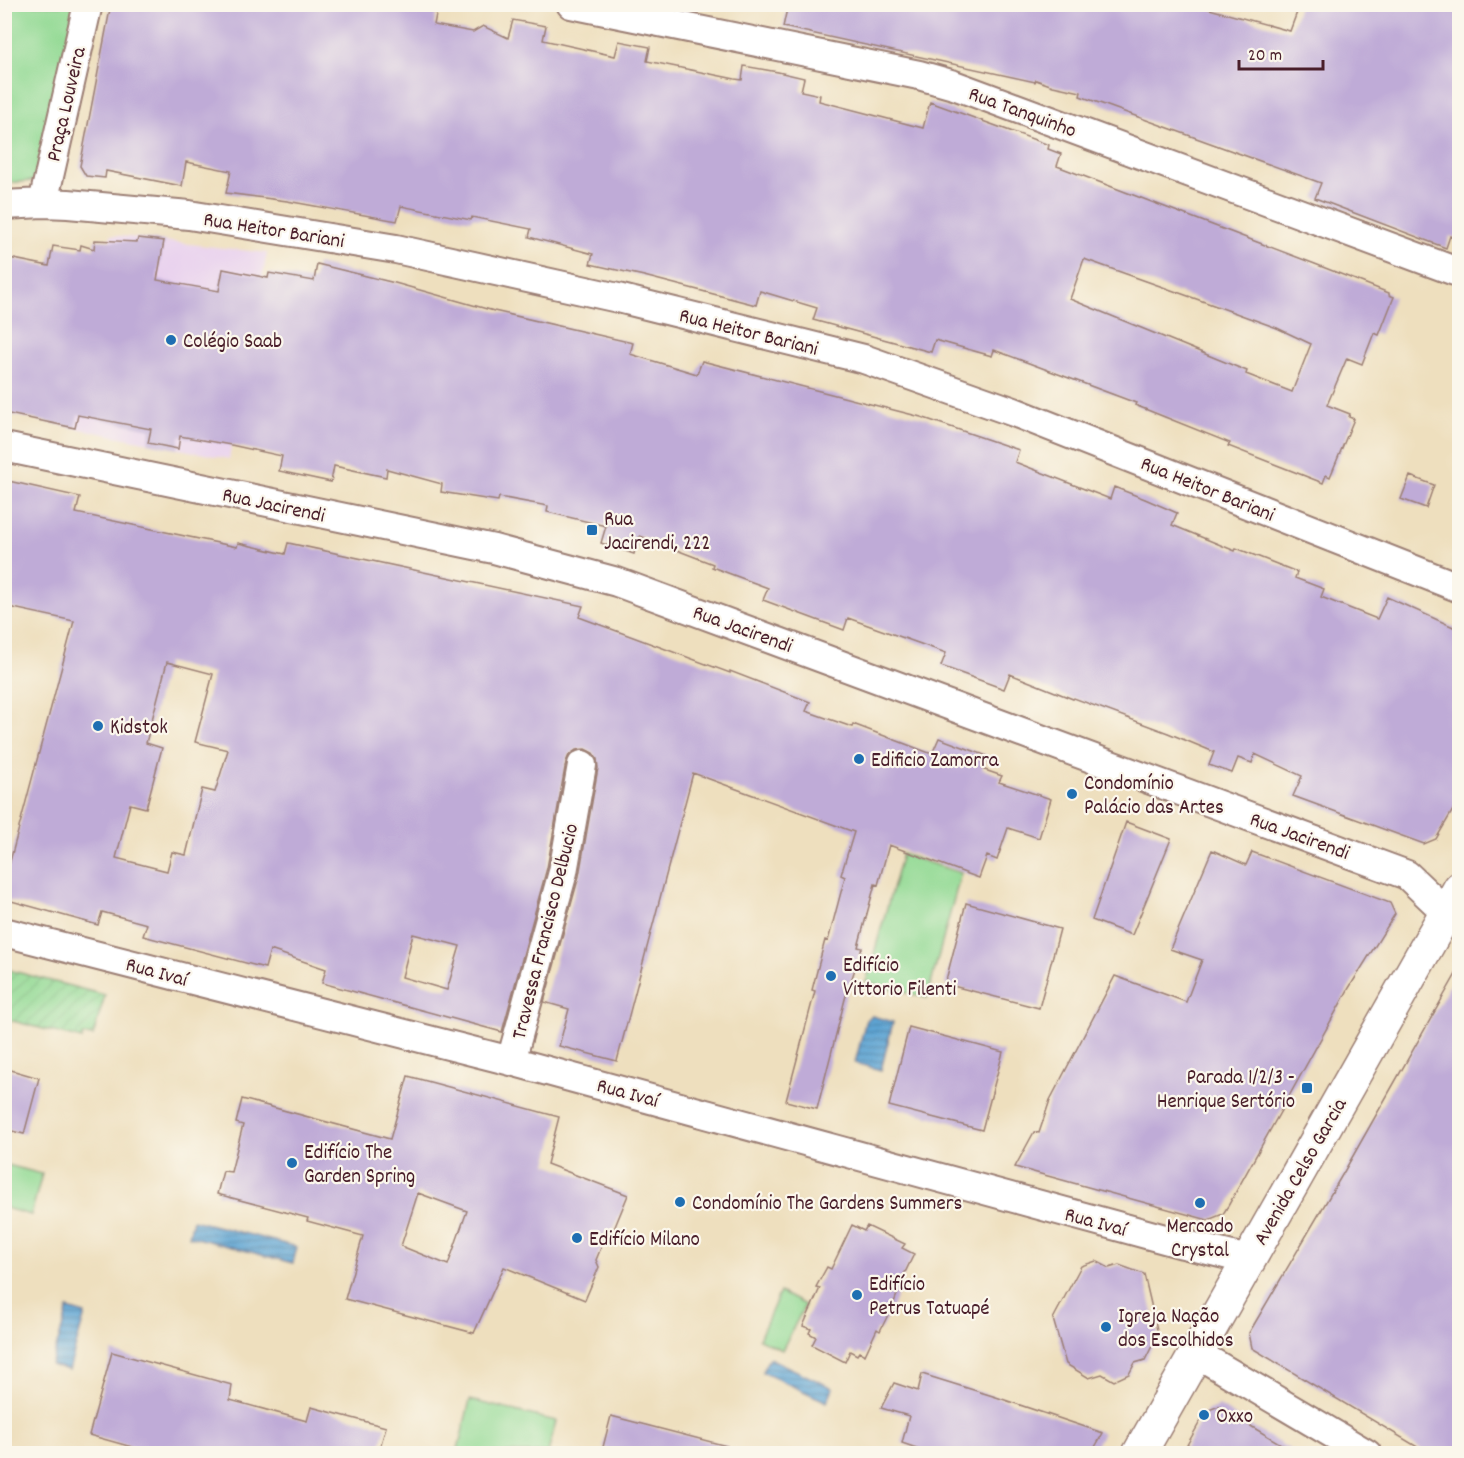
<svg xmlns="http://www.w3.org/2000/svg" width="1464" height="1458" font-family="Dekko,sans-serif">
	<defs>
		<pattern id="garden-furrows" width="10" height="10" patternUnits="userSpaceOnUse" patternTransform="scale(1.5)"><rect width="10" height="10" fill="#91d993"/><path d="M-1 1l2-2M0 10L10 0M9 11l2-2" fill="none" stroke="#7fba7f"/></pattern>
		<pattern id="water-rules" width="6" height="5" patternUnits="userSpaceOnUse" patternTransform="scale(1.5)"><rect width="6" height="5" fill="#5da4d3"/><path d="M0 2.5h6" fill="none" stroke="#4f85ab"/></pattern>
	</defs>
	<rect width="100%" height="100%" fill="#fbf7ec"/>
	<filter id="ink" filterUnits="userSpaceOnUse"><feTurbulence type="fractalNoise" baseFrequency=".0167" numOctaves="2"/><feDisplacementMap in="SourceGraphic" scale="12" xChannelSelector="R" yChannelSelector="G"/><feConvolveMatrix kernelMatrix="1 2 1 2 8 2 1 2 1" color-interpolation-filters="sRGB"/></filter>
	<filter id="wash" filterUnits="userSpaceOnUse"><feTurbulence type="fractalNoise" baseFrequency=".008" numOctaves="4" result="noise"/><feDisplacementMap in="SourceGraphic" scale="24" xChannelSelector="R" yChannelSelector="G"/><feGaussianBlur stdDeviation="1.35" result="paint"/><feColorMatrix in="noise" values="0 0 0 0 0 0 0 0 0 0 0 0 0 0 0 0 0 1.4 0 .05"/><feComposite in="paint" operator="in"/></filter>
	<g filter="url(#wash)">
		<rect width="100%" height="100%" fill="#eedfbe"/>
		<!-- built -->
		<path fill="#e9d2ee" d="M111 235 267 253 229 459 75 428Z"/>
		<!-- park -->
		<path fill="#91d993" stroke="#6e7c5f" stroke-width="1.5" d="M5 5H76L36 178 33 181 5 183Z
			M902 854 961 873 927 998 866 982Z
			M4 1164 42 1174 31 1215 5 1208Z
			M780 1292 805 1305 782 1350 759 1339Z
			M470 1400 556 1421 548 1453H457Z"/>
		<!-- garden -->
		<path fill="url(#garden-furrows)" stroke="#6e7c5f" stroke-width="1.5" d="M5 969 105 995 93 1036 83 1035 82 1039 5 1019Z"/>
		<!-- water -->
		<path fill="url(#water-rules)" stroke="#54627f" stroke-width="1.5" d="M872 1016 893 1022 881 1070 855 1063 866 1020Z
			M193 1220 297 1247 293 1263 189 1236Z
			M68 1309 85 1314 69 1370 51 1365Z
			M769 1358 833 1388 827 1402 762 1372Z"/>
		<g id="blocks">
			<!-- building -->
			<path fill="#bfabd7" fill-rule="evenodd" d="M111 4H438L434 25 473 32 483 26 508 38 513 20 546 26 543 40 615 56 619 41 650 47 647 61 735 79 742 80 744 66 778 72 804 78 801 91 820 95 819 101 923 128 930 102 1049 145 1048 149 1061 154 1057 166 1315 264 1389 293V295L1394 297 1379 335 1374 333 1362 364 1347 358 1327 405 1350 414 1349 417 1354 419 1330 477 1326 475 1323 483 1228 446 1230 443 1135 405 1136 403 994 350 992 356 935 340 931 352 813 320 817 308 760 291 756 305 644 276 590 264 593 254 529 237 531 229 472 217 471 220 401 206 397 221 287 201 226 193 231 171 186 162 182 186 106 171 105 178 86 176 80 166ZM1084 259 1219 307 1277 328 1311 344 1292 392 1246 374 1247 371 1070 299Z
				M788 4H983L998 10 1000 4H1191L1290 31 1300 4H1460V240L1450 236 1446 248 1315 198 1321 183 1080 96 1081 92 1053 86 1036 80 1035 82 783 27Z
				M138 238 164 241 157 280 219 291 223 269 268 278 269 273 314 281 317 264 395 283 494 311 633 343 630 354 697 374 702 361 921 417 1019 450 1015 462 1110 499 1114 487 1145 499 1177 513 1172 525 1235 551 1236 548 1297 572 1295 578 1324 589 1321 597 1377 619 1387 597 1460 630V798L1436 839 1424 844 1293 796 1302 776 1255 754 1252 763 1238 758 1232 773 1209 765 1214 752 1168 733 1074 698 1073 699 1010 674 1004 689 941 666 946 653 848 618 844 630 763 600 768 588 712 567 713 564 640 536 634 554 601 543 606 526 547 512 548 506 499 497 498 501 441 492 442 484 387 469 386 477 334 466 331 482 279 471 282 456 231 445 180 436 178 449 148 443 151 429 78 415 75 428 4 413V257L49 266 53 246 80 250 81 245 94 249 95 240 137 242Z
				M1410 476 1434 485 1426 508 1401 499Z
				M4 480 80 497 76 513 237 547 238 543 285 554 288 543 583 606 579 617 730 673V671L810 702 806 711 852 727 853 724 932 754 939 738 987 756 982 769 1002 776 999 782 1051 799 1039 838 1008 828 997 860 987 856 979 878 889 845 878 885 875 884 858 947 862 948 845 999 817 1109 786 1101 815 991 812 990 825 940 828 941 845 877 841 875 854 832 693 773 617 1061 559 1046 569 1009 544 1002 579 876 598 768 597 759 593 753 585 749 576 750 569 755 566 762 547 868 502 1032 322 983 326 969 270 950 265 968 143 936 147 924 102 912 98 925 4 899V884L74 621 4 606ZM167 662 213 674 195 742 228 750 215 792 202 789 186 855 172 852 167 871 116 858 130 804 146 808 162 748 146 743ZM413 934 460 946 447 990 402 977Z
				M1126 822 1171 839 1132 935 1092 920Z
				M1212 850 1246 865 1252 852 1390 903 1395 914 1349 988 1228 1206 1223 1214 1208 1220 1015 1167 1034 1132 1039 1133 1050 1100 1115 976 1186 1002 1202 960 1170 949Z
				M966 903 1060 929 1039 1008 945 984Z
				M1460 967V1454H1429L1252 1348 1249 1333 1345 1170Z
				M909 1027 1003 1052 982 1130 889 1106Z
				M4 1068 39 1078 24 1134 4 1129Z
				M408 1076 559 1117 547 1164 628 1195 614 1229 607 1233 596 1260 599 1267 585 1300 504 1267 474 1333 345 1299 363 1236 307 1221 308 1218 217 1194 223 1171 231 1172 243 1125 236 1123 242 1099 390 1139ZM418 1193 467 1211 448 1265 401 1246Z
				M852 1225 864 1231 867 1226 905 1244 902 1248 914 1254 896 1291 898 1292 893 1305 880 1331 877 1329 865 1355 859 1352 857 1355 850 1351 845 1362 812 1345 816 1337 809 1333 811 1329 803 1326 820 1288 816 1287 827 1267 831 1269Z
				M1096 1261 1109 1268 1119 1265 1144 1274 1158 1334 1145 1360 1135 1363 1129 1374 1114 1381 1102 1374 1089 1378 1066 1364 1053 1319 1081 1266Z
				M112 1352 232 1385 230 1400 307 1421 311 1407 386 1427 378 1454H157L89 1435Z
				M922 1374 996 1397 1103 1433 1091 1454H934L902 1443 909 1416 881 1408 894 1383 918 1391Z
				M1219 1406 1254 1428 1298 1454H1182L1206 1411Z
				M611 1416 727 1446 726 1454H607L608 1449 603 1447Z"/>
		</g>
	</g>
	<g filter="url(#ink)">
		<use href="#blocks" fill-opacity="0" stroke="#9c7f74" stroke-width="1.5"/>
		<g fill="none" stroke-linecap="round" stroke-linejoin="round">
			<!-- minor casing -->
			<g stroke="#9c7f74" stroke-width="32">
				<path id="minor" d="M571 4 919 75 954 85 1460 273
					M43 203 88 4
					M4 205 43 203 68 204 189 215 396 249 618 298 864 359 1014 412 1460 588
					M4 447 494 549 617 582 1407 875 1446 912
					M4 932 511 1061 1183 1244 1249 1260
					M511 1061 563 872 582 765
					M1196 1353 1367 1454"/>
			</g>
			<!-- secondary casing -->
			<g stroke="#9c7f74" stroke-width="36">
				<path id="secondary" d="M1139 1454 1460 888"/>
			</g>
			<!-- minor -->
			<use href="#minor" stroke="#fff" stroke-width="28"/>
			<!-- secondary -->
			<use href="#secondary" stroke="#fff" stroke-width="33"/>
		</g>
	</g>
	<!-- markers -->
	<g fill="#1f6fb2" stroke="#fbf7ec" stroke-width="2">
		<circle cx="171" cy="340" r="6"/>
		<rect x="586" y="524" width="12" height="12" rx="3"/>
		<circle cx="98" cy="726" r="6"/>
		<circle cx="859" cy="759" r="6"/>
		<circle cx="1072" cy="794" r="6"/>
		<circle cx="831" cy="976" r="6"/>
		<rect x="1301" y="1082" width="12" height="12" rx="3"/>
		<circle cx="292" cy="1163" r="6"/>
		<circle cx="680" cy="1202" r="6"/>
		<circle cx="1200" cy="1203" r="6"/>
		<circle cx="577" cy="1238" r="6"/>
		<circle cx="857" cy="1295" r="6"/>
		<circle cx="1106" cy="1327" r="6"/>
		<circle cx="1204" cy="1415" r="6"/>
	</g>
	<g text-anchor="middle" stroke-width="4.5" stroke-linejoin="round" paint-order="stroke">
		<!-- street labels -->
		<g font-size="21" fill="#4a1f2b" stroke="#fbf7ec">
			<text transform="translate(65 104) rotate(-77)" y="7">Praça Louveira</text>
			<text transform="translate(1023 111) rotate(20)" y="7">Rua Tanquinho</text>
			<text transform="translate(274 229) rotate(9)" y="7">Rua Heitor Bariani</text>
			<text transform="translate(749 331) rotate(14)" y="7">Rua Heitor Bariani</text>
			<text transform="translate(1208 488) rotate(22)" y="7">Rua Heitor Bariani</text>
			<text transform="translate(274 504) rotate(12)" y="7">Rua Jacirendi</text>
			<text transform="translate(743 628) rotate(20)" y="7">Rua Jacirendi</text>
			<text transform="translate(1300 835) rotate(20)" y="7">Rua Jacirendi</text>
			<text transform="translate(544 931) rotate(-76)" y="7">Travessa Francisco Delbucio</text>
			<text transform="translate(157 971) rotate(15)" y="7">Rua Ivaí</text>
			<text transform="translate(628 1092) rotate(15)" y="7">Rua Ivaí</text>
			<text transform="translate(1299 1171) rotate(-60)" y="7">Avenida Celso Garcia</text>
			<text transform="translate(1096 1221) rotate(15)" y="7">Rua Ivaí</text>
		</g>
		<!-- poi labels -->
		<g font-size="21" fill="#4a1f2b" stroke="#fbf7ec" text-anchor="start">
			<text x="183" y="347">Colégio Saab</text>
			<text x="604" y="525">Rua<tspan x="604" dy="24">Jacirendi, 222</tspan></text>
			<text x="110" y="733">Kidstok</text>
			<text x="871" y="766">Edificio Zamorra</text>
			<text x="1084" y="789">Condomínio<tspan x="1084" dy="24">Palácio das Artes</tspan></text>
			<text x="843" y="971">Edifício<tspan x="843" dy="24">Vittorio Filenti</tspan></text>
			<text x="1295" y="1083" text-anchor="end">Parada 1/2/3 -<tspan x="1295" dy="24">Henrique Sertório</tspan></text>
			<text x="304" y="1158">Edifício The<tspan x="304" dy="24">Garden Spring</tspan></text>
			<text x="692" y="1209">Condomínio The Gardens Summers</text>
			<text x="1200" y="1232" text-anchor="middle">Mercado<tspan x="1200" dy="24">Crystal</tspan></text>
			<text x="589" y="1245">Edifício Milano</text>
			<text x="869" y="1290">Edifício<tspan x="869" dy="24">Petrus Tatuapé</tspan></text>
			<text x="1118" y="1322">Igreja Nação<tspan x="1118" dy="24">dos Escolhidos</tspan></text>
			<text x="1216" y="1422">Oxxo</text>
		</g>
	</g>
	<!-- margin -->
	<rect width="1464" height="1458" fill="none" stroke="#fbf7ec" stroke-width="24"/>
	<!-- scale -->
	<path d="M1239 60v9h84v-9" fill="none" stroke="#4a1f2b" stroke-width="3"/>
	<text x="1248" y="60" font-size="18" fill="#4a1f2b" stroke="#fbf7ec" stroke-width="4.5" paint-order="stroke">20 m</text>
</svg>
